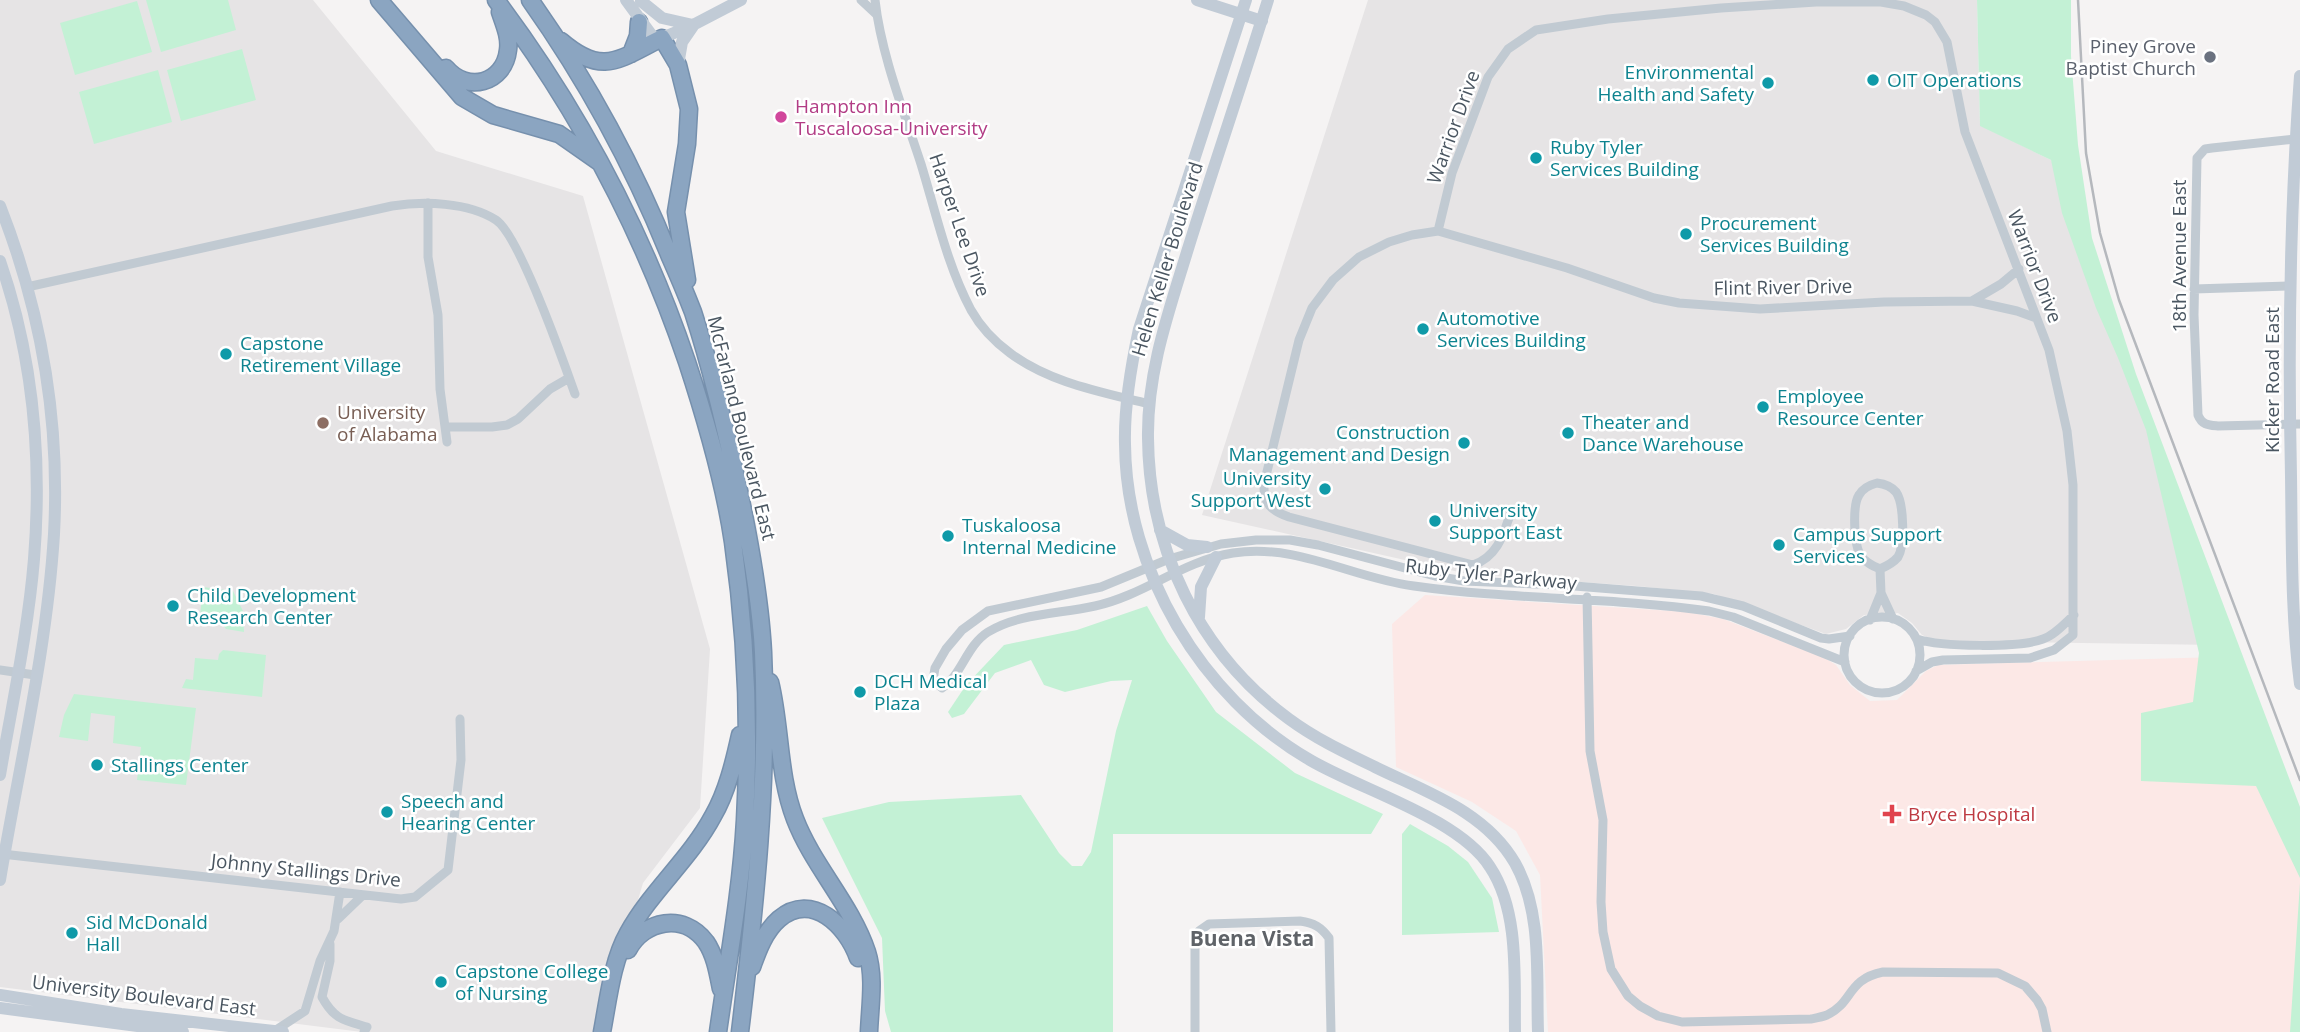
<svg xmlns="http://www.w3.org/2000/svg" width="2300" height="1032" font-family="'Open Sans',sans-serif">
	<rect width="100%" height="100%" fill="#f5f3f3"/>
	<!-- education -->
	<path fill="#e6e4e5" d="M0 0H313L436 151 583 196 710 649 700 808 643 883 611 991 593 1032H362L0 987Z
		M1368 0H1977L1980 125 2051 160 2074 209 2217 645 1936 641 1922 635 1912 623 1898 613 1864 615 1846 629 1826 634 1714 594 1637 586 1468 574 1202 515Z"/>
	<!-- medical -->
	<path fill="#fce8e6" d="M1425 595 1687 612 1723 619 1823 657 1836 665 1850 685 1870 701 1897 700 1926 671 1938 665 2219 657 2300 827V1032H1548L1540 875 1516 831 1472 802 1396 767 1392 624Z"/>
	<!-- green -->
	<path fill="#c3f1d5" d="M146 0H228L236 30 161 52Z
		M1977 0H2071V56L2078 145 2092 238 2136 374 2300 807V878L2256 786 2141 781V713L2193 702 2199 653 2146 430 2118 358 2096 308 2062 213 2051 160 1980 126Z
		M137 1 152 52 75 75 60 23Z
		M242 49 256 100 181 121 167 70Z
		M158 70 172 122 94 144 79 92Z
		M203 587 233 591 243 611 244 632 226 629 222 624V619L200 616Z
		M1147 606 1167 641 1216 712 1295 773 1383 814 1371 834H1113V1032H891L885 1011 882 938 822 818 889 802 1021 795 1059 853 1072 866H1082L1091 852 1116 731 1132 680 1111 681 1065 692 1044 685 1031 660 995 673 964 714 952 718 948 712 966 685 1004 645 1077 630Z
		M223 650 266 655 262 697 182 688 186 679 193 680 195 658 218 660 219 654Z
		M74 694 196 708 186 785 137 780 141 747 113 743 115 716 91 713 88 741 59 737 64 715Z
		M1410 824 1448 846 1468 862 1492 898 1499 932 1402 935V834Z
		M2300 883V1032H2290Z"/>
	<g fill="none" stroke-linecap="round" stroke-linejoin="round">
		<!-- highway casing -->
		<g stroke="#7690ad" stroke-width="19">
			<path id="highway" d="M379 0 462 97 493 115 559 134 599 162
				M496 0C580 112 642 229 687 362 706 420 724 481 733 542 746 634 750 727 745 820 741 892 728 961 718 1032
				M530 0C586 79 634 167 670 257 678 275 686 294 693 312 711 367 724 424 737 481 749 537 760 595 763 652 769 779 755 907 740 1032
				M561 41C603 77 619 59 662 38L678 65 689 109 687 144 676 212 687 280
				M631 54 638 36 639 22
				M446 68C467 93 504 84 508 50 510 37 504 24 500 12
				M770 682C781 727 778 775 795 819 813 866 851 904 867 952 875 977 870 1006 869 1032
				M628 950C644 920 684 912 706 942 715 955 718 974 721 989
				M752 967C758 950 765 931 779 919 812 891 847 926 858 958
				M602 1032C608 1001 612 961 628 933 651 891 690 859 713 816 727 792 734 762 740 735"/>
		</g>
		<!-- street -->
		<path stroke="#c1cad2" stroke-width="9" d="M861 0 876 14
			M875 0C881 54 904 112 921 164 936 213 947 265 971 310 980 326 995 342 1010 353 1050 383 1102 392 1149 404
			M2295 139 2212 148 2205 149 2197 158 2194 315 2198 415C2202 425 2208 425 2218 426L2300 424
			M428 203V257L438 315 440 389 447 442
			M1438 231 1452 173 1488 77 1508 49 1536 30 1608 19 1721 8 1816 2H1881L1904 6 1926 15 1935 22 1947 42 1965 132 2049 350 2067 431 2073 485V635L2054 650 2030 658 1943 660 1932 662 1916 671
			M27 287 392 206C423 201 468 202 496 220 519 235 564 363 575 394
			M2194 289 2291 286
			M1972 301 2001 284 2019 269
			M445 427H492L507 425 518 419 550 389 569 378
			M1877 483C1885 484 1891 486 1896 492 1904 503 1905 545 1898 557 1893 563 1887 566 1880 569 1873 566 1866 563 1861 556 1854 546 1852 506 1859 495 1863 488 1869 485 1877 483Z
			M1512 509C1504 532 1499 556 1473 565L1289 517C1271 511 1263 503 1264 484L1299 340 1312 308 1333 280 1359 257 1389 242 1412 235 1438 231 1567 268 1654 298 1679 303 1760 309 1884 302 1972 301 2017 311 2036 318
			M1880 569 1881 593 1893 619
			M1587 597 1590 751 1603 820 1601 902 1603 932 1611 969 1628 996 1640 1006 1658 1016 1682 1022 1811 1019C1816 1018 1822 1017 1827 1015 1853 1003 1847 979 1883 972L1998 973 2025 986 2037 1000 2042 1009 2047 1032
			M1844 655a38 38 0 1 1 76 0a38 38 0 1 1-76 0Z
			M1870 620 1881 593
			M1917 639C1941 647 2019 648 2043 639 2055 635 2065 623 2074 615
			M1845 662 1733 617 1709 611C1611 597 1512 600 1414 586 1352 578 1298 543 1233 553 1182 561 1145 595 1095 606 1060 614 1019 613 988 632 966 646 962 675 942 688L933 680 935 668 946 649 962 630 988 611 1101 587 1169 559 1221 544 1256 540H1290L1318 545 1435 576 1464 581 1562 585 1701 596 1743 606 1821 638 1829 639 1850 636
			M0 670 35 675
			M2 854 401 899 415 897 448 870 461 760 460 719
			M338 919 363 895
			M330 944V961L322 997C334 1019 343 1020 367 1027L364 1032
			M276 1030 305 1011 320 961 334 931 340 892
			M1195 1032V941L1199 931 1209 924 1300 921C1314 923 1321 927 1329 938L1331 1032"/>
		<!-- secondary -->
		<path stroke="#c1cbd6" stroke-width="12" d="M626 0 653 37 662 38
			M1197 0 1262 21
			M1246 0 1139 329C1131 366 1124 406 1125 444 1126 570 1201 697 1310 760 1361 790 1459 818 1490 867 1520 912 1514 979 1515 1032
			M1268 0C1242 84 1213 168 1187 252 1168 314 1147 373 1148 438 1149 549 1199 653 1289 719 1316 739 1346 753 1375 767 1426 792 1485 811 1515 863 1543 913 1536 976 1538 1032
			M641 1 662 18 693 25
			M662 38 693 25 741 0
			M678 65 682 42 693 26
			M2300 76C2290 209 2288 343 2291 476 2292 545 2291 616 2300 684
			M0 206C41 310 60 422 54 534 47 650 19 766 0 880
			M0 261C33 356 42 459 34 559 28 632 12 704 0 775
			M1160 530 1187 545 1207 547
			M1199 617 1201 587 1216 557
			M0 995 121 1014 283 1032
			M0 1008 183 1032"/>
		<!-- highway -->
		<use href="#highway" stroke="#8ba5c1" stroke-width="16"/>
		<!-- rail -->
		<path stroke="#b5b8bd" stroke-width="2.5" d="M2078 0 2086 153 2100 233 2119 300 2300 780"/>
	</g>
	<!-- markers -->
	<circle fill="#6b7280" stroke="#fff" stroke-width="2.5" cx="2210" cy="57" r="7"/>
	<g fill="#0f9aa8" stroke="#fff" stroke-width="2.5">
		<circle cx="1873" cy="80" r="7"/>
		<circle cx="1768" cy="83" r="7"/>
		<circle cx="1536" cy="158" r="7"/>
		<circle cx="1686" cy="234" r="7"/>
		<circle cx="1423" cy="329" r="7"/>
		<circle cx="226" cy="354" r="7"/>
		<circle cx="1763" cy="407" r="7"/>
		<circle cx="1568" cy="433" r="7"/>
		<circle cx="1464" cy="443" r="7"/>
		<circle cx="1325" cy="489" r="7"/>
		<circle cx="1435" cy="521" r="7"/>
		<circle cx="948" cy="536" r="7"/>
		<circle cx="1779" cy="545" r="7"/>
		<circle cx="173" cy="606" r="7"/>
		<circle cx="860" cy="692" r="7"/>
		<circle cx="97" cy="765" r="7"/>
		<circle cx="387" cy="812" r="7"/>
		<circle cx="72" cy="933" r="7"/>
		<circle cx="441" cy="982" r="7"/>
	</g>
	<circle fill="#d1479c" stroke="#fff" stroke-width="2.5" cx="781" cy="117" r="7"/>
	<circle fill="#8d6e63" stroke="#fff" stroke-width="2.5" cx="323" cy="423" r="7"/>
	<path fill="#e0444e" stroke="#fff" stroke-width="2.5" d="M1888.5 803.5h7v7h7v7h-7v7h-7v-7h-7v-7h7z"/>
	<g text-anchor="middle" stroke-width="5" stroke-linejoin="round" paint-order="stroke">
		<!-- worship labels -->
		<g font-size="19" fill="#5b616d" stroke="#fff" text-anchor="end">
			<text x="2196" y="53">Piney Grove<tspan x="2196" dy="22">Baptist Church</tspan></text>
		</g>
		<!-- culture labels -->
		<g font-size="19" fill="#0d838f" stroke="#fff" text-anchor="start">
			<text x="1754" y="79" text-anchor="end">Environmental<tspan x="1754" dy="22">Health and Safety</tspan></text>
			<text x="1887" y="87">OIT Operations</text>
			<text x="1550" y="154">Ruby Tyler<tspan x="1550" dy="22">Services Building</tspan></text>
			<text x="1700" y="230">Procurement<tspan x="1700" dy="22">Services Building</tspan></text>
			<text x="1437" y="325">Automotive<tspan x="1437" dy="22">Services Building</tspan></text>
			<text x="240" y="350">Capstone<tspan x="240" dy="22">Retirement Village</tspan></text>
			<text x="1777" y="403">Employee<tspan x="1777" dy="22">Resource Center</tspan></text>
			<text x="1582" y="429">Theater and<tspan x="1582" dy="22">Dance Warehouse</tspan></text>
			<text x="1450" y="439" text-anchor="end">Construction<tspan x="1450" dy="22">Management and Design</tspan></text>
			<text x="1311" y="485" text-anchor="end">University<tspan x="1311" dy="22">Support West</tspan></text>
			<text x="1449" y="517">University<tspan x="1449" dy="22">Support East</tspan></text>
			<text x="962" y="532">Tuskaloosa<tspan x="962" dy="22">Internal Medicine</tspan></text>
			<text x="1793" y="541">Campus Support<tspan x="1793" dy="22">Services</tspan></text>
			<text x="187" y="602">Child Development<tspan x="187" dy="22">Research Center</tspan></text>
			<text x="874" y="688">DCH Medical<tspan x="874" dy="22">Plaza</tspan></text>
			<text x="111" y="772">Stallings Center</text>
			<text x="401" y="808">Speech and<tspan x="401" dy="22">Hearing Center</tspan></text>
			<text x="86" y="929">Sid McDonald<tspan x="86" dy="22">Hall</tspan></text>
			<text x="455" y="978">Capstone College<tspan x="455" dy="22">of Nursing</tspan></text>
		</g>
		<!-- hotel labels -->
		<g font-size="19" fill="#b23c85" stroke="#fff" text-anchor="start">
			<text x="795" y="113">Hampton Inn<tspan x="795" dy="22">Tuscaloosa-University</tspan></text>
		</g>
		<!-- street labels -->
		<g font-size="19" fill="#4a5661" stroke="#fff">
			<text transform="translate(1453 127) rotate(-70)" y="7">Warrior Drive</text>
			<text transform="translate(960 225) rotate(71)" y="7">Harper Lee Drive</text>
			<text transform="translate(2179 256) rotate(-90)" y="7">18th Avenue East</text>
			<text transform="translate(1167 259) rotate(-73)" y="7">Helen Keller Boulevard</text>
			<text transform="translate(2035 266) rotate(69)" y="7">Warrior Drive</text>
			<text transform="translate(1783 287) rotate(-1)" y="7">Flint River Drive</text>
			<text transform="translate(2272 380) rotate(-90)" y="7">Kicker Road East</text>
			<text transform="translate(742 428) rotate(76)" y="7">McFarland Boulevard East</text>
			<text transform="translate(1491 574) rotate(6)" y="7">Ruby Tyler Parkway</text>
			<text transform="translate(306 870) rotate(6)" y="7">Johnny Stallings Drive</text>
			<text transform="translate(144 995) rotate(7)" y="7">University Boulevard East</text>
		</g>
		<!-- education labels -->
		<g font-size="19" fill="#785e54" stroke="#fff" text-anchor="start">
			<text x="337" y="419">University<tspan x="337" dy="22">of Alabama</tspan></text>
		</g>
		<!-- health labels -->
		<g font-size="19" fill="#be3a42" stroke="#fff" text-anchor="start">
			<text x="1908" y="821">Bryce Hospital</text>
		</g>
		<!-- neighbourhood labels -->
		<g font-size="21" font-weight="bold" fill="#5f6368" stroke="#fff">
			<text x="1252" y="946">Buena Vista</text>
		</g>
	</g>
</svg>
